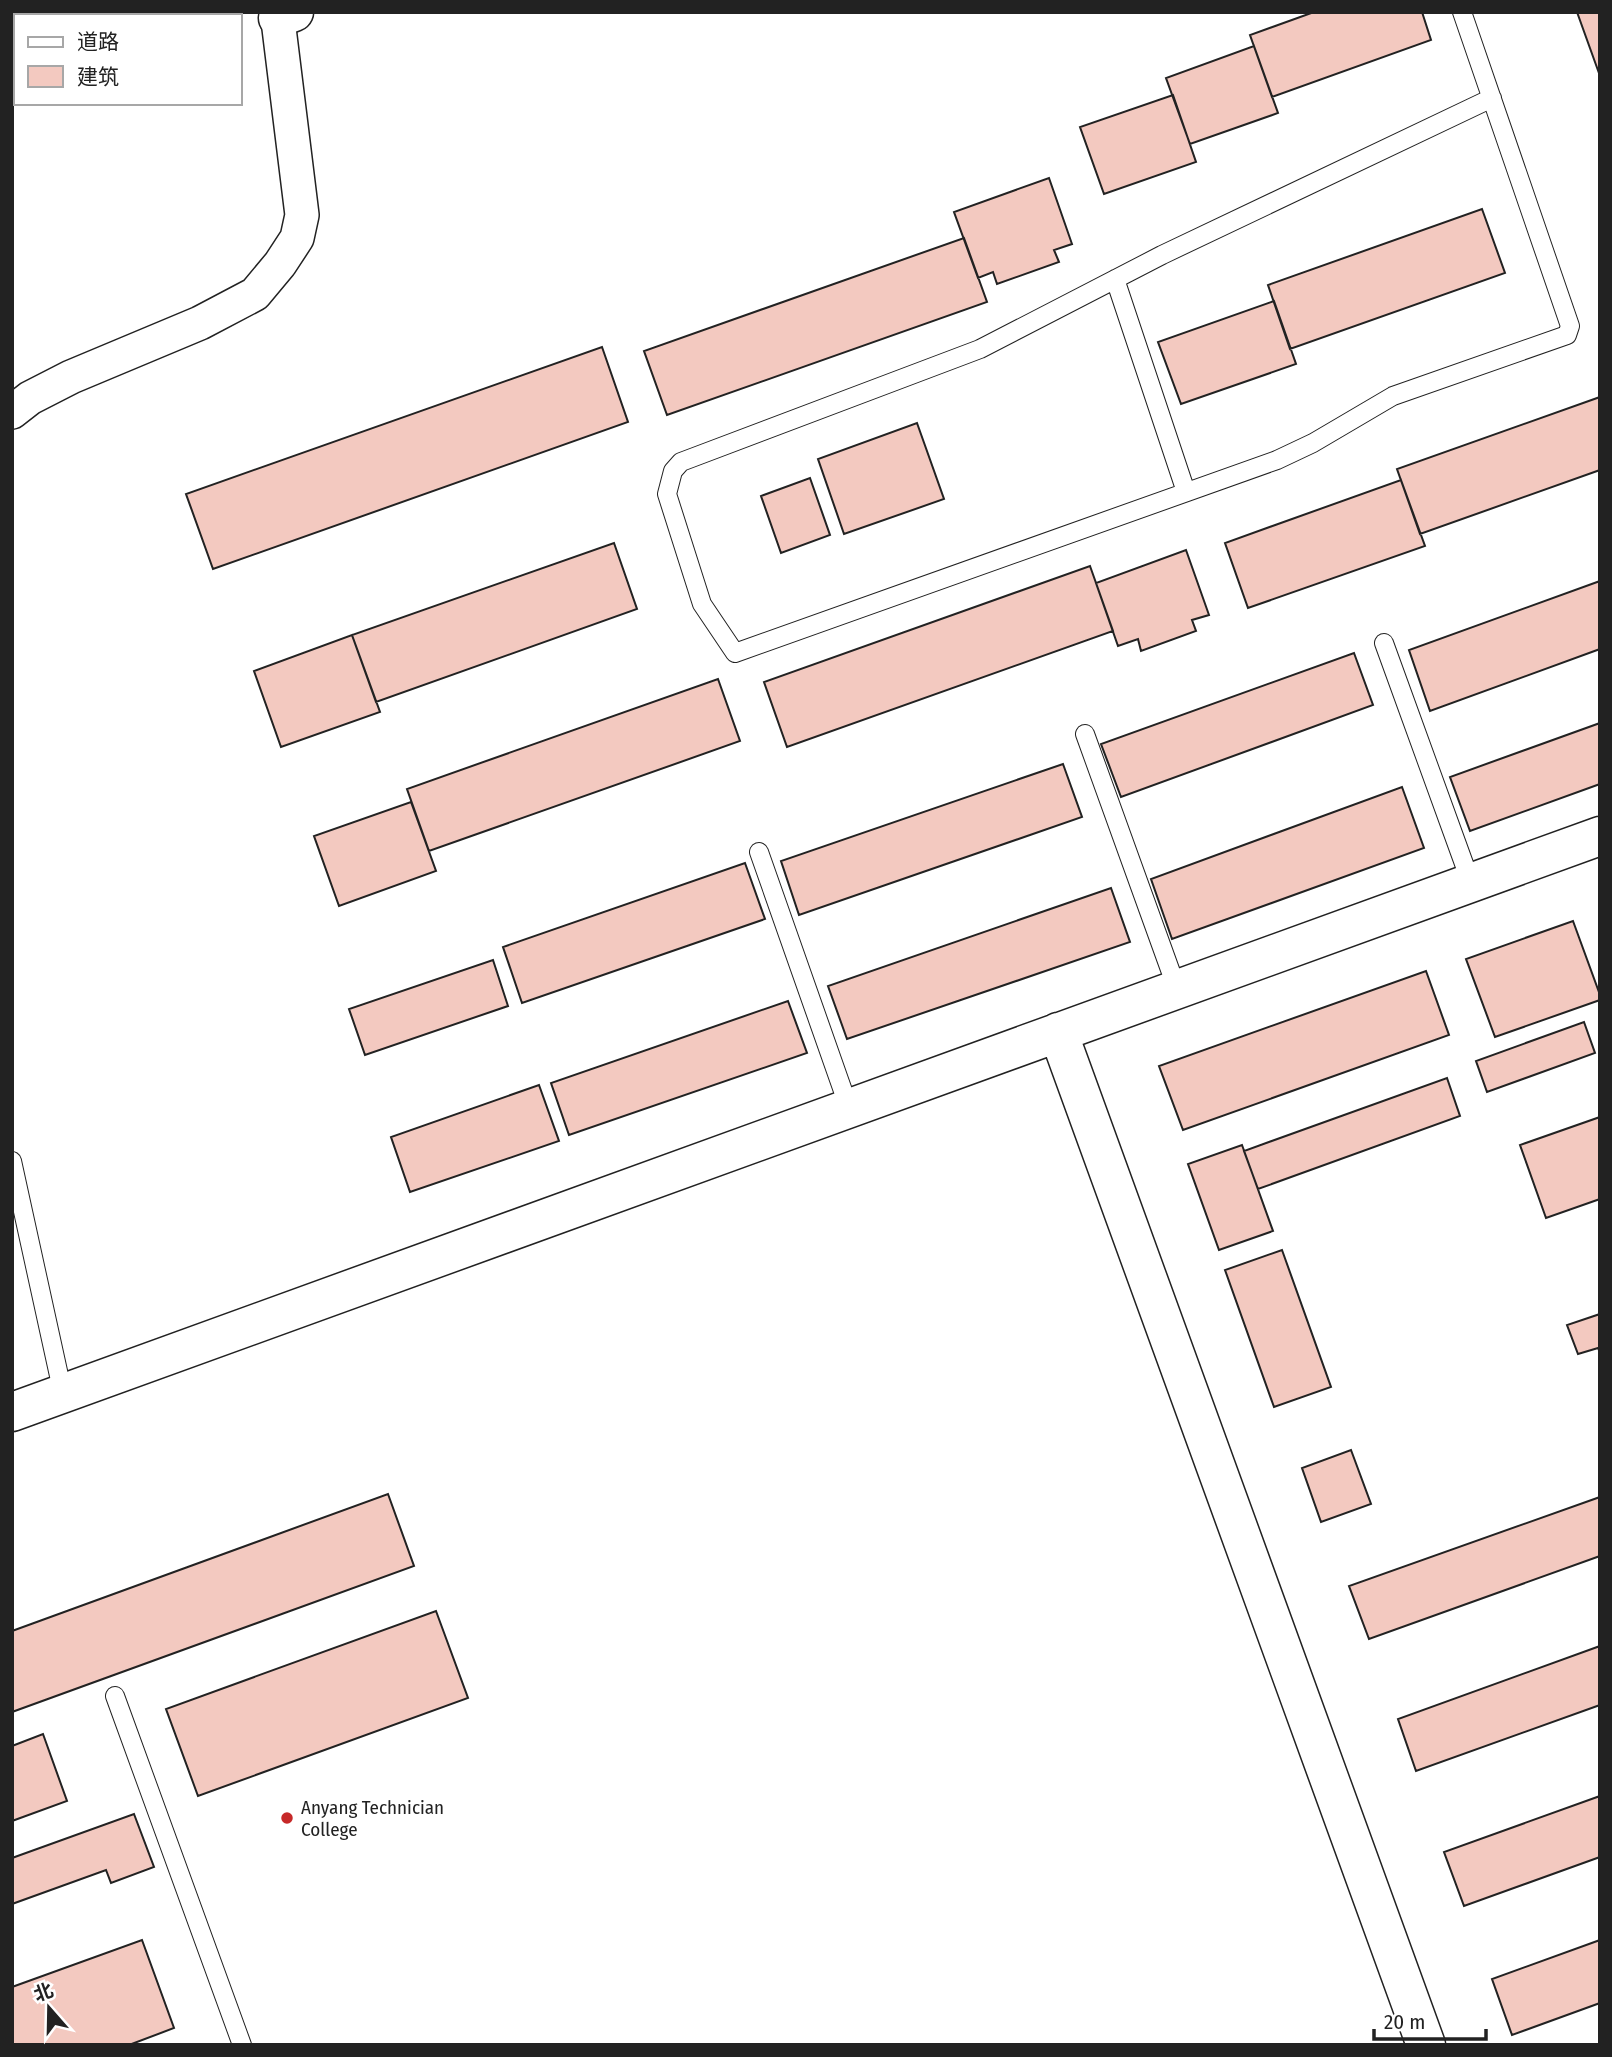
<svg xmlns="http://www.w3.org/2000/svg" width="1612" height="2057" font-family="'Fira Sans Condensed','Noto Sans SC',sans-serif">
	<rect width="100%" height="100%" fill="#fff"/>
	<!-- building -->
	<path fill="#f3c9c0" stroke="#222" stroke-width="2" d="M1314 12H1422L1431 40 1272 97 1250 35Z
		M1577 12H1600V76Z
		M1254 46 1278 113 1190 144 1166 78Z
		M1173 95 1196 162 1104 194 1080 127Z
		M1049 178 1072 244 1054 250 1059 262 997 284 993 272 978 278 954 212Z
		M1482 209 1505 273 1290 349 1268 285Z
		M964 238 987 302 667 415 644 351Z
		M1274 301 1296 364 1181 404 1158 342Z
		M602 347 628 422 213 569 186 494Z
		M1600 397V470L1420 534 1397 469Z
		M917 423 944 499 844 534 818 459Z
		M810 478 830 535 781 553 761 496Z
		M1401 480 1425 546 1248 608 1225 543Z
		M614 543 637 609 376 702 352 635Z
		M1186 550 1209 615 1192 620 1196 631 1141 651 1138 639 1118 646 1096 583Z
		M1090 566 1113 631 787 747 764 682Z
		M1600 581V649L1430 711 1409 650Z
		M352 635 380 712 281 747 254 671Z
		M1354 653 1373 705 1121 797 1101 744Z
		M718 679 740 741 429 851 407 789Z
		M1600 723V784L1470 831 1450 777Z
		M1063 764 1082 817 799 915 781 861Z
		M1402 787 1424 848 1172 939 1151 879Z
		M411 802 436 871 339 906 314 836Z
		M745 863 765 919 522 1003 503 947Z
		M1111 888 1130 942 847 1039 828 986Z
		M1573 921 1600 995V1000L1495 1037 1466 959Z
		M493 960 508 1006 365 1055 349 1009Z
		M1426 971 1449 1035 1183 1130 1159 1066Z
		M788 1001 807 1053 569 1135 551 1083Z
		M1584 1022 1595 1053 1487 1092 1476 1061Z
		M1447 1078 1460 1116 1258 1189 1244 1151Z
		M539 1085 559 1141 410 1192 391 1137Z
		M1600 1117V1199L1546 1218 1520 1145Z
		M1242 1145 1273 1231 1219 1250 1188 1164Z
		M1282 1250 1331 1387 1274 1407 1225 1270Z
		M1600 1314V1353L1598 1348 1578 1354 1567 1325Z
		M1351 1450 1371 1504 1321 1522 1302 1468Z
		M388 1494 414 1566 12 1712V1631Z
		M1600 1497V1556L1369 1639 1349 1586Z
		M436 1611 468 1698 198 1796 166 1709Z
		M1600 1646V1705L1416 1771 1398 1719Z
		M43 1734 67 1801 12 1821V1746Z
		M1600 1796V1857L1464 1906 1444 1852Z
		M134 1814 154 1867 111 1883 106 1870 12 1904V1858Z
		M142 1940 174 2028 129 2045H12V1987Z
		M1600 1940V2003L1512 2035 1492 1979Z"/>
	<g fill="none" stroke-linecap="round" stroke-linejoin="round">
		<!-- lane casing -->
		<g stroke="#222" stroke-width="20">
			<path id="lane" d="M1462 12 1570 326 1567 335 1393 396 1313 443 1277 460 735 653 702 604 667 494 673 471 681 462 980 349 1162 255 1492 98
				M1115 279 1186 492
				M1384 643 1471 883
				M1085 734 1177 989
				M759 852 849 1108
				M12 1161 63 1394
				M115 1696 242 2045"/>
		</g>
		<!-- street casing -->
		<g stroke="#222" stroke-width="36">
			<path id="street" d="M12 412 30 398 71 377 200 323 255 294 280 264 297 238 302 215 277 12"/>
		</g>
		<!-- secondary casing -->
		<g stroke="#222" stroke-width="41">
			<path id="secondary" d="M278 18 294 12
				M1058 1032 1426 2045
				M12 1412 1600 836"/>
		</g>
		<!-- lane -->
		<use href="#lane" stroke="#fff" stroke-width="18"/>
		<!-- street -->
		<use href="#street" stroke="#fff" stroke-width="33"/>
		<!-- secondary -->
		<use href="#secondary" stroke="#fff" stroke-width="38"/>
	</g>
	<!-- markers -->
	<circle fill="#c62828" stroke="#fff" stroke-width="2.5" cx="287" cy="1818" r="7"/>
	<g text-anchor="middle" stroke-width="5" stroke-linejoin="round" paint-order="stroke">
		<!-- poi labels -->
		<g font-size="19" fill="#222" stroke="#fff" text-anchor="start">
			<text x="301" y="1814">Anyang Technician<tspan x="301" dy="22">College</tspan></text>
		</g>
	</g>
	<!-- border -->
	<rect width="1612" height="2057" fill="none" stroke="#222222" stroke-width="28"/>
	<!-- legend -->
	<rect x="14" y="14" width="228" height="91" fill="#ffffff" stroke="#a7a7a7" stroke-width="2"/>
	<rect x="28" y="37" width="35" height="10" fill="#ffffff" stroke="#a7a7a7" stroke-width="2"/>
	<text x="77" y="49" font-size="21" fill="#222222">道路</text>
	<rect x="28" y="66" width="35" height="21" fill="#f3c9c0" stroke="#a7a7a7" stroke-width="2"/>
	<text x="77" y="84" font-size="21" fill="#222222">建筑</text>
	<!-- north arrow -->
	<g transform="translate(49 2008) rotate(340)" stroke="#ffffff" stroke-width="5" paint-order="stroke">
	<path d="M0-5L12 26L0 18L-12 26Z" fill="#222222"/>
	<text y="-10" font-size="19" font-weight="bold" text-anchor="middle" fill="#222222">北</text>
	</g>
	<!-- scale -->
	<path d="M1374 2029v10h112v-10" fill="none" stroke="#222222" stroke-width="3.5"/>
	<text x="1384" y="2029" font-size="21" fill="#222222" stroke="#ffffff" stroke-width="5" paint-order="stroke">20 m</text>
</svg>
